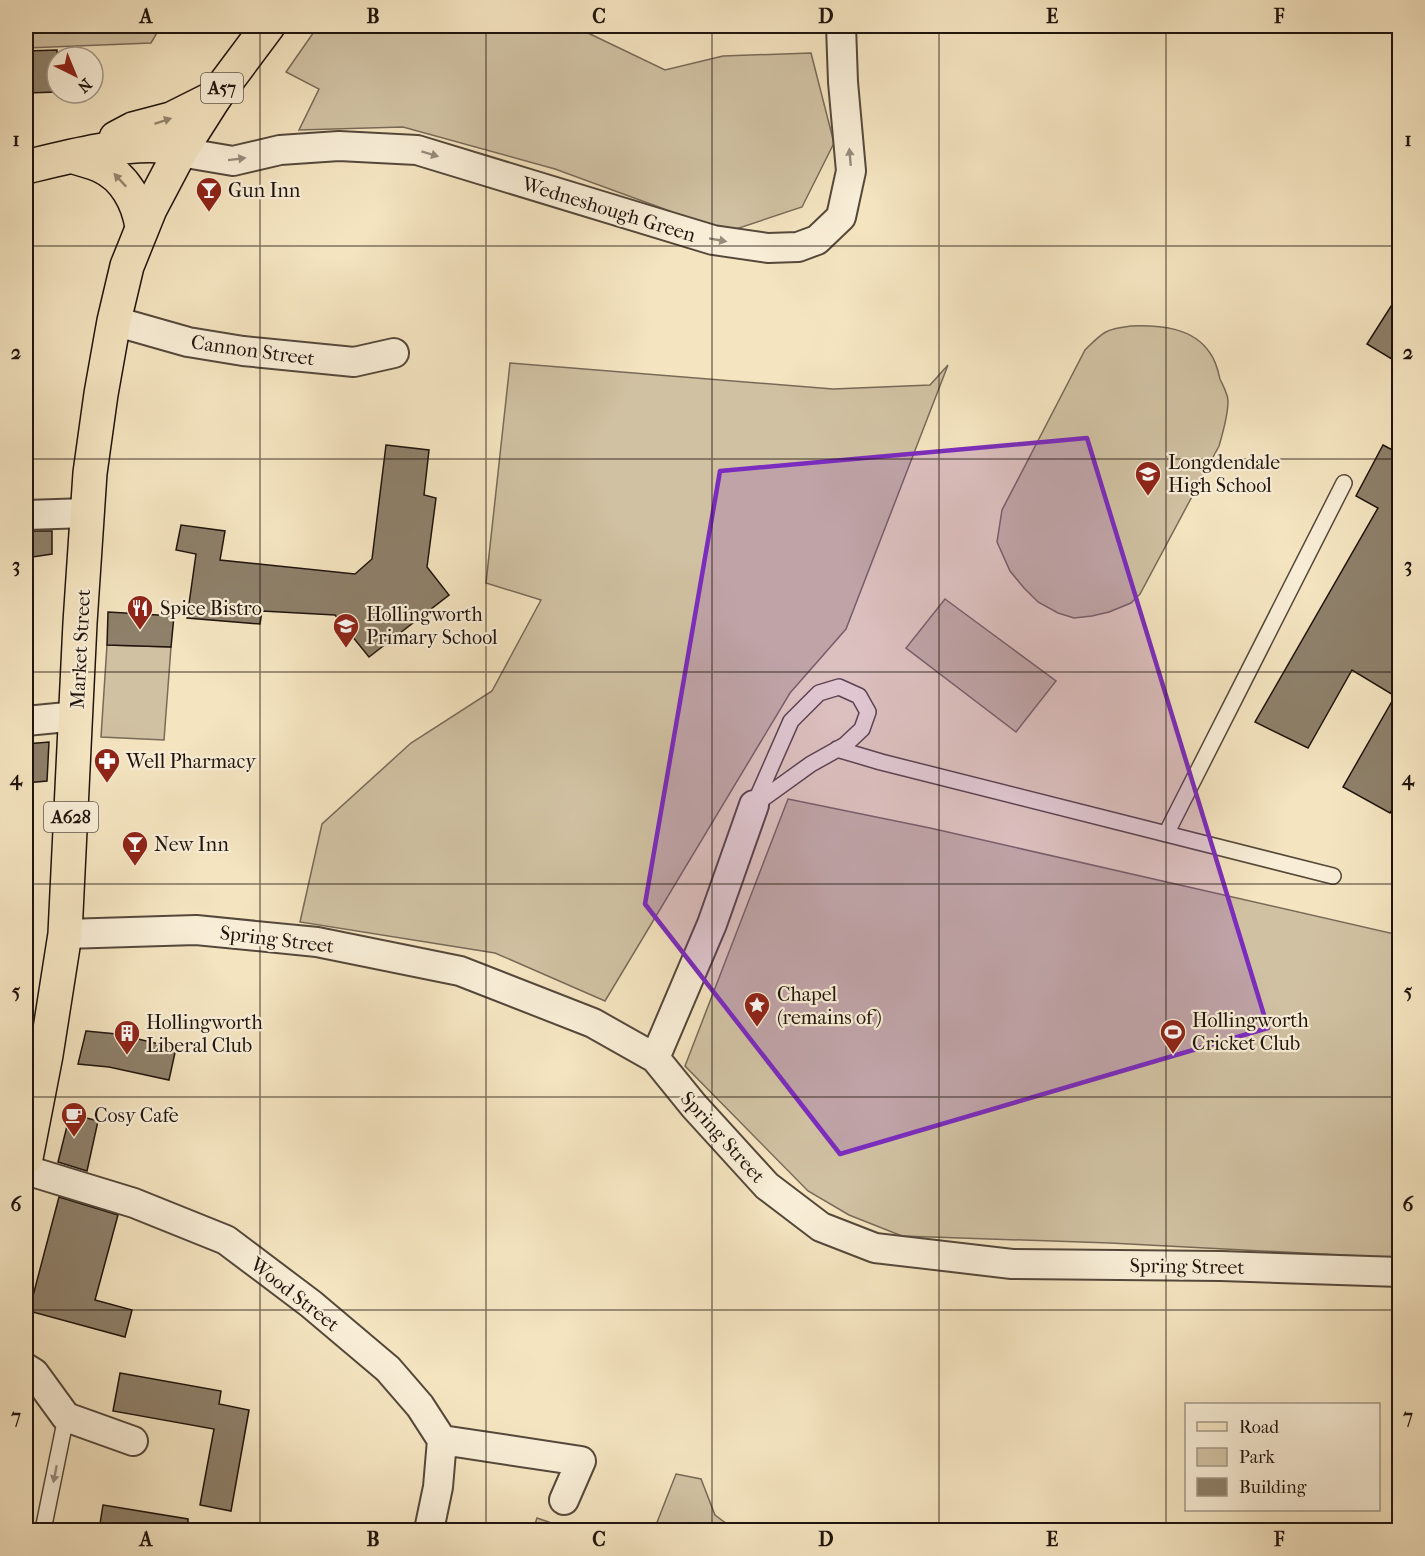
<svg xmlns="http://www.w3.org/2000/svg" width="1425" height="1556" font-family="'IM FELL French Canon',serif">
	<rect width="100%" height="100%" fill="#f4e4c0"/>
	<filter id="stains"><feTurbulence type="fractalNoise" baseFrequency=".00333" numOctaves="4"/><feColorMatrix values="0 0 0 0 .2 0 0 0 0 .09 0 0 0 0 .02 0 0 0 .5 -.17"/></filter>
	<radialGradient id="worn" r=".72"><stop offset=".6" stop-color="#630" stop-opacity="0"/><stop offset="1" stop-color="#630" stop-opacity=".3"/></radialGradient>
	<!-- green -->
	<path fill="#d0c1a2" stroke="#786a58" stroke-width="1.5" d="M26 26H161L151 43 26 48Z
		M318 26H580L588 33 665 70 723 56 811 53 834 143 802 207 727 232 555 169 403 127 299 130 319 89 286 72Z
		M1131 326C1159 325 1193 327 1210 353 1216 361 1218 370 1220 379 1223 386 1228 394 1228 401 1228 416 1223 432 1219 446L1140 594 1131 603 1109 612 1092 616 1074 618 1058 613 1038 602 1024 588 1010 571 997 542 1002 510 1085 350C1103 332 1105 329 1131 326Z
		M510 363 833 389 930 385 948 365 846 629 790 693 605 1001 495 953 300 922 322 824 411 743 492 691 541 600 486 583Z
		M945 599 1056 681 1016 732 906 648Z
		M107 645 171 647 164 740 101 737Z
		M788 799 930 828 1399 935V1258L1110 1243 902 1236 849 1215 808 1191 685 1066Z
		M676 1474 701 1479 715 1515 735 1530H654Z
		M537 1518 572 1530H533Z"/>
	<!-- building -->
	<path fill="#8e806a" stroke="#20140d" stroke-width="1.5" d="M57 50V92L26 93V51Z
		M1400 292V364L1367 344Z
		M386 445 429 450 424 495 436 498 427 567 449 595 369 657 335 615 262 611 260 624 187 618 196 554 176 550 181 525 225 531 220 560 355 574 372 559Z
		M1383 445 1400 454V797L1390 813 1343 787 1395 696 1352 670 1308 748 1255 722 1378 508 1356 496Z
		M26 531H52V554L26 558Z
		M108 612 174 616 171 647 107 645Z
		M49 742 47 781 26 783V744Z
		M86 1031 117 1034 176 1048 169 1080 109 1067 78 1064Z
		M83 1117 98 1121 87 1171 58 1162 67 1126 79 1130Z
		M59 1197 118 1215 95 1300 132 1310 125 1337 29 1311Z
		M120 1373 221 1391 219 1404 249 1410 231 1511 200 1505 214 1429 113 1411Z
		M103 1505 188 1519V1530H99Z"/>
	<g fill="none" stroke-linecap="round" stroke-linejoin="round">
		<!-- lane casing -->
		<g stroke="#55483a" stroke-width="18">
			<path id="lane" d="M839 687 859 696 868 712 862 729 845 745 811 764 754 805 791 721 819 693Z
				M837 749 881 762 1333 876
				M1166 834 1344 483
				M43 1530 66 1417"/>
		</g>
		<!-- street casing -->
		<g stroke="#55483a" stroke-width="32">
			<path id="street" d="M180 152 233 161 280 150 339 146 417 150 713 240 768 248 798 247 817 240 841 217 851 171 843 82 841 26
				M114 321 188 342 243 351 354 362 394 353
				M26 515 87 513
				M26 721 77 716
				M65 934 196 930 317 942 460 971 593 1023 655 1058 694 1106 767 1186 821 1227 875 1248 1012 1264 1221 1266 1400 1272
				M655 1058 712 924 754 805
				M26 1170 134 1203 226 1240 311 1304 388 1369 420 1406 442 1440 438 1487 429 1530
				M26 1368 34 1373 66 1417 133 1441
				M442 1440 581 1461 564 1500"/>
		</g>
		<!-- primary casing -->
		<g stroke="#20140d" stroke-width="36">
			<path id="primary" d="M116 138 133 129 171 119 215 97
				M74 157C83 160 93 162 101 166 125 177 138 202 142 227
				M26 167C67 157 120 143 162 146 168 147 174 150 180 152"/>
		</g>
		<!-- highway casing -->
		<g stroke="#20140d" stroke-width="36">
			<path id="highway" d="M26 1158 46 1055 65 934 80 623 90 473 101 394 114 321 127 266 150 209 180 152 215 97 268 26"/>
		</g>
		<!-- lane -->
		<use href="#lane" stroke="#f8edd6" stroke-width="15"/>
		<!-- street -->
		<use href="#street" stroke="#f8edd6" stroke-width="28"/>
		<!-- primary -->
		<use href="#primary" stroke="#f4e4c0" stroke-width="33"/>
		<!-- highway -->
		<use href="#highway" stroke="#f4e4c0" stroke-width="33"/>
	</g>
	<!-- one-way arrows -->
	<defs><path id="oneway-solid" d="M-6-.8H1V-3.2L6.5 0L1 3.2V.8H-6Z" transform="scale(1.5)"/></defs>
	<g fill="#95866f">
		<use href="#oneway-solid" transform="translate(163 121) rotate(-18)"/>
		<use href="#oneway-solid" transform="translate(120 180) rotate(-133)"/>
	</g>
	<g fill="#978b7c">
		<use href="#oneway-solid" transform="translate(430 154) rotate(17)"/>
		<use href="#oneway-solid" transform="translate(850 157) rotate(-95)"/>
		<use href="#oneway-solid" transform="translate(237 159) rotate(-7)"/>
		<use href="#oneway-solid" transform="translate(718 240) rotate(10)"/>
		<use href="#oneway-solid" transform="translate(55 1474) rotate(101)"/>
	</g>
	<!-- marked area -->
	<path fill="#7b2cbf" fill-opacity="0.2" stroke="#7b2cbf" stroke-width="4.5" stroke-linejoin="round" d="M1087 438 1268 1028 840 1154 645 904 720 471Z"/>
	<!-- grid -->
	<path fill="none" stroke="#20140d" stroke-width="1.5" stroke-opacity="0.55" d="M260 26V1530M486 26V1530M712 26V1530M939 26V1530M1166 26V1530M26 246H1400M26 459H1400M26 672H1400M26 884H1400M26 1097H1400M26 1310H1400"/>
	<!-- icons -->
	<defs>
		<g id="bar-pin" transform="scale(1.35)"><path d="M0 17L-7.5 6A9.5 9.5 0 1 1 7.5 6Z" fill="#8f2418" stroke="#f8edd6"/><path d="M-6-5H6L.8 .8V4.5H3.5V6h-7V4.5H-.8V.8Z" fill="#fff"/></g>
		<g id="school-pin" transform="scale(1.35)"><path d="M0 17L-7.5 6A9.5 9.5 0 1 1 7.5 6Z" fill="#8f2418" stroke="#f8edd6"/><path d="M0-5L7-2L0 1L-7-2ZM-4 1L0 2.5L4 1V4Q0 6-4 4Z" fill="#fff"/></g>
		<g id="restaurant-pin" transform="scale(1.35)"><path d="M0 17L-7.5 6A9.5 9.5 0 1 1 7.5 6Z" fill="#8f2418" stroke="#f8edd6"/><path d="M-5-6h1v4h1v-4h1v4h1v-4h1v5L-1.5 .5V6h-2V.5L-5-1ZM5-6V6H3V1.5H1.5Q1.5-4 5-6Z" fill="#fff"/></g>
		<g id="pharmacy-pin" transform="scale(1.35)"><path d="M0 17L-7.5 6A9.5 9.5 0 1 1 7.5 6Z" fill="#8f2418" stroke="#f8edd6"/><path d="M-2-6h4v4h4v4h-4v4h-4v-4h-4v-4h4Z" fill="#fff"/></g>
		<g id="sight-pin" transform="scale(1.35)"><path d="M0 17L-7.5 6A9.5 9.5 0 1 1 7.5 6Z" fill="#8f2418" stroke="#f8edd6"/><path d="M0-6L1.8-2.2L6-1.7L2.9 1.2L3.7 5.4L0 3.3L-3.7 5.4L-2.9 1.2L-6-1.7L-1.8-2.2Z" fill="#fff"/></g>
		<g id="stadium-pin" transform="scale(1.35)"><path d="M0 17L-7.5 6A9.5 9.5 0 1 1 7.5 6Z" fill="#8f2418" stroke="#f8edd6"/><path d="M0-5a6.5 5 0 1 0 0 10a6.5 5 0 1 0 0-10ZM-3.5-1.8h7v3.6h-7Z" fill="#fff"/></g>
		<g id="building-pin" transform="scale(1.35)"><path d="M0 17L-7.5 6A9.5 9.5 0 1 1 7.5 6Z" fill="#8f2418" stroke="#f8edd6"/><path d="M-4-6H4V6H1V3H-1V6H-4ZM-2.5-4.3h1.7v1.8h-1.7ZM.8-4.3h1.7v1.8H.8ZM-2.5-1h1.7V.8h-1.7ZM.8-1h1.7V.8H.8Z" fill="#fff"/></g>
		<g id="cafe-pin" transform="scale(1.35)"><path d="M0 17L-7.5 6A9.5 9.5 0 1 1 7.5 6Z" fill="#8f2418" stroke="#f8edd6"/><path d="M-5.5-4.5H6V0H3Q3 3.5 0 3.5H-2.5Q-5.5 3.5-5.5 0ZM3-3.2v2h1.7v-2ZM-6 4.5H4V6H-6Z" fill="#fff"/></g>
	</defs>
	<g fill-rule="evenodd">
		<use href="#bar-pin" x="209" y="190"/>
		<use href="#school-pin" x="1148" y="474"/>
		<use href="#restaurant-pin" x="140" y="608"/>
		<use href="#school-pin" x="346" y="626"/>
		<use href="#pharmacy-pin" x="107" y="761"/>
		<use href="#bar-pin" x="135" y="844"/>
		<use href="#sight-pin" x="757" y="1005"/>
		<use href="#stadium-pin" x="1173" y="1032"/>
		<use href="#building-pin" x="127" y="1033"/>
		<use href="#cafe-pin" x="74" y="1115"/>
	</g>
	<g text-anchor="middle" stroke-width="4.5" stroke-linejoin="round" paint-order="stroke">
		<!-- shield labels -->
		<g fill="#f8edd6" stroke="#615549" stroke-width="1.5">
			<rect x="201" y="73" width="42" height="30" rx="4.5"/>
			<rect x="44" y="802" width="54" height="30" rx="4.5"/>
		</g>
		<g font-size="18" font-weight="bold" fill="#20140d">
			<text x="222" y="94">A57</text>
			<text x="71" y="823">A628</text>
		</g>
		<!-- poi labels -->
		<g font-size="20" fill="#20140d" stroke="#f8edd6" text-anchor="start">
			<text x="228" y="197">Gun Inn</text>
			<text x="1168" y="469">Longdendale<tspan x="1168" dy="23">High School</tspan></text>
			<text x="160" y="615">Spice Bistro</text>
			<text x="366" y="621">Hollingworth<tspan x="366" dy="23">Primary School</tspan></text>
			<text x="126" y="768">Well Pharmacy</text>
			<text x="154" y="851">New Inn</text>
			<text x="777" y="1001">Chapel<tspan x="777" dy="23">(remains of)</tspan></text>
			<text x="1192" y="1027">Hollingworth<tspan x="1192" dy="23">Cricket Club</tspan></text>
			<text x="146" y="1029">Hollingworth<tspan x="146" dy="23">Liberal Club</tspan></text>
			<text x="94" y="1122">Cosy Cafe</text>
		</g>
		<!-- street labels -->
		<g font-size="20" fill="#20140d" stroke="#f8edd6">
			<text transform="translate(609 209) rotate(17)" y="7">Wedneshough Green</text>
			<text transform="translate(253 350) rotate(8)" y="7">Cannon Street</text>
			<text transform="translate(80 649) rotate(-87)" y="7">Market Street</text>
			<text transform="translate(277 939) rotate(7)" y="7">Spring Street</text>
			<text transform="translate(723 1137) rotate(48)" y="7">Spring Street</text>
			<text transform="translate(1187 1266) rotate(1)" y="7">Spring Street</text>
			<text transform="translate(295 1294) rotate(38)" y="7">Wood Street</text>
		</g>
	</g>
	<!-- margin -->
	<rect width="1425" height="1556" fill="none" stroke="#f4e4c0" stroke-width="66"/>
	<!-- legend -->
	<rect x="1185" y="1403" width="195" height="108" fill="#f8edd6" stroke="#a29686" stroke-width="1.5"/>
	<rect x="1197" y="1422" width="30" height="9" fill="#f4e4c0" stroke="#a29686" stroke-width="1.5"/>
	<text x="1239" y="1433" font-size="18" fill="#20140d">Road</text>
	<rect x="1197" y="1448" width="30" height="18" fill="#d0c1a2" stroke="#a29686" stroke-width="1.5"/>
	<text x="1239" y="1463" font-size="18" fill="#20140d">Park</text>
	<rect x="1197" y="1478" width="30" height="18" fill="#8e806a" stroke="#a29686" stroke-width="1.5"/>
	<text x="1239" y="1493" font-size="18" fill="#20140d">Building</text>
	<!-- north arrow -->
	<g transform="translate(75 75) rotate(137)"><circle r="28" fill="#f8edd6" stroke="#a29686" stroke-width="1.5"/>
	<path d="M0-4.5L10 22L0 15L-10 22Z" fill="#8f2418"/>
	<text y="-9" font-size="16" font-weight="bold" text-anchor="middle" fill="#20140d">N</text>
	</g>
	<rect x="33" y="33" width="1359" height="1490" fill="none" stroke="#20140d" stroke-width="2"/>
	<g font-size="20" text-anchor="middle" font-weight="bold" fill="#20140d">
		<text x="146" y="23">A</text>
		<text x="373" y="23">B</text>
		<text x="599" y="23">C</text>
		<text x="826" y="23">D</text>
		<text x="1052" y="23">E</text>
		<text x="1279" y="23">F</text>
		<text x="16" y="146">1</text>
		<text x="1408" y="146">1</text>
		<text x="16" y="359">2</text>
		<text x="1408" y="359">2</text>
		<text x="16" y="572">3</text>
		<text x="1408" y="572">3</text>
		<text x="16" y="785">4</text>
		<text x="1408" y="785">4</text>
		<text x="16" y="998">5</text>
		<text x="1408" y="998">5</text>
		<text x="16" y="1211">6</text>
		<text x="1408" y="1211">6</text>
		<text x="16" y="1423">7</text>
		<text x="1408" y="1423">7</text>
		<text x="146" y="1546">A</text>
		<text x="373" y="1546">B</text>
		<text x="599" y="1546">C</text>
		<text x="826" y="1546">D</text>
		<text x="1052" y="1546">E</text>
		<text x="1279" y="1546">F</text>
	</g>
	<rect width="100%" height="100%" filter="url(#stains)"/>
	<rect width="100%" height="100%" fill="url(#worn)"/>
</svg>
